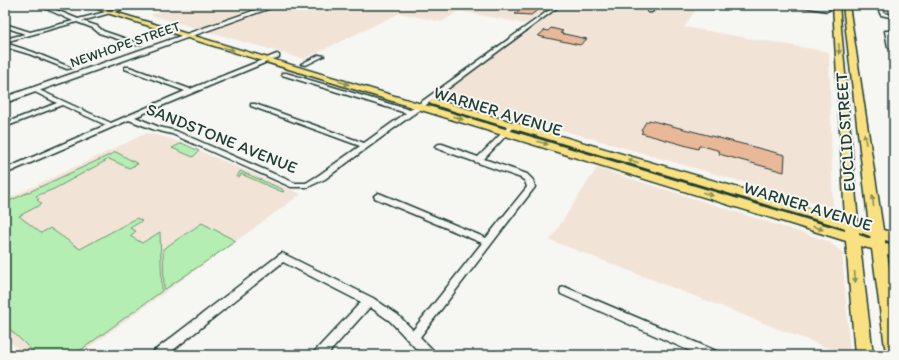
<svg xmlns="http://www.w3.org/2000/svg" width="899" height="360" font-family="Itim,sans-serif">
	<rect width="100%" height="100%" fill="#f6f6f2"/>
	<filter id="ink" filterUnits="userSpaceOnUse"><feTurbulence type="fractalNoise" baseFrequency=".025" numOctaves="2"/><feDisplacementMap in="SourceGraphic" scale="8" xChannelSelector="R" yChannelSelector="G"/><feConvolveMatrix kernelMatrix="1 2 1 2 8 2 1 2 1" color-interpolation-filters="sRGB"/></filter>
	<g filter="url(#ink)">
		<!-- built -->
		<path fill="#f2e3d7" d="M183 5H554L526 24 459 11 441 22 400 13 304 59 150 15Z
			M556 5H699L684 27 829 52 833 208 440 95 561 6Z
			M147 133 169 138 301 194 78 355H24L5 337V200Z
			M597 168 828 241 842 252 850 355H846L550 240Z"/>
		<!-- green -->
		<path fill="#b4eeb2" stroke="#6a9673" d="M182 143 199 151 193 157 172 148Z
			M116 152 138 164 129 168 109 159 54 189 36 196 39 199 37 200 42 204 19 216 41 233 50 228 80 249 137 218 142 221 130 228 136 231 130 236 142 243 160 232 162 291 74 355H37L5 325V203Z
			M240 171 282 189 284 192 280 191 241 174 240 177H237Z
			M202 223 236 241 164 290 163 249Z"/>
		<!-- building -->
		<path fill="#e8b899" stroke="#1f3d34" d="M527 6 541 8 531 15 515 14Z
			M551 28 563 31 560 33 587 39 580 45 538 36 545 30 548 31Z
			M649 120 785 155 784 172 719 154 720 152 717 150 703 146H699L698 149 641 133 643 131 641 130 646 122H648Z"/>
		<g fill="none" stroke-linecap="round" stroke-linejoin="round">
			<!-- street casing -->
			<g stroke="#1f3d34" stroke-width="3">
				<path id="street" d="M38 5H44L78 19 121 8V10L82 21 97 26 103 31 141 44 136 45 99 33 93 28 77 22 5 42V39L25 34 5 27V24L30 32 73 21Z
					M653 5H657L652 12H648V11Z
					M793 5H803L825 8V5H829V10L827 11Z
					M876 5H880L885 13 894 16V18L881 15Z
					M555 6 558 7 415 113 414 114 412 115 325 179 308 187H291L172 134 155 130 129 120 5 174V169L106 125 62 105 5 127V123L57 103 33 91V89H37L111 123 185 91 125 69V67H129L190 89 277 54 279 55V57L135 117 159 127 176 131 295 183H306L319 175 360 146 251 106V104H255L364 143 406 113 282 75V73H286L410 110Z
					M885 31H894V33H890L894 50 888 47Z
					M5 43 33 52 72 68 67 69 29 54 5 47Z
					M319 55 324 56 306 65 301 64Z
					M513 123 516 125 515 126 484 159 527 174 533 180 535 187 420 337 434 351 436 355H422L390 321 370 307 327 355H313L315 351 361 302 283 262 167 355H152L154 351 279 255 282 253 373 298 398 315 413 330 482 243 375 198 374 196 378 193 381 194 486 238 527 187 525 181 521 178 436 148 435 146 439 144H442L478 157 511 124Z
					M565 287 716 351 718 355H699L561 294 560 291 561 288Z"/>
			</g>
			<!-- secondary casing -->
			<g stroke="#1f3d34" stroke-width="3">
				<path id="secondary" d="M270 5H279L5 103V97Z"/>
			</g>
			<!-- primary casing -->
			<g stroke="#1f3d34" stroke-width="3">
				<path id="primary" d="M89 5H97L111 11 845 231V228L431 104 429 102 434 99 437 100 845 219 833 5H839L858 223 869 226 843 5H849L883 230 894 233V243L885 240V243L894 246V256L887 254 894 297V355L888 352 885 347 872 249 860 246 873 355H855L846 241 107 13ZM859 232 870 236 871 239 859 235Z"/>
			</g>
			<!-- street -->
			<use href="#street" fill="#f6f6f2" fill-rule="evenodd"/>
			<!-- secondary -->
			<use href="#secondary" fill="#f6f6f2" fill-rule="evenodd"/>
			<!-- primary -->
			<use href="#primary" fill="#f9e181" fill-rule="evenodd"/>
		</g>
		<!-- one-way arrows -->
		<defs><path id="oneway-solid" d="M-6-.8H1V-3.2L6.5 0L1 3.2V.8H-6Z"/></defs>
		<g fill="#8c8f5a">
			<use href="#oneway-solid" transform="translate(229 49) rotate(17)"/>
			<use href="#oneway-solid" transform="translate(839 49) rotate(87)"/>
			<use href="#oneway-solid" transform="translate(344 83) rotate(17)"/>
			<use href="#oneway-solid" transform="translate(458 118) rotate(17)"/>
			<use href="#oneway-solid" transform="translate(865 139) rotate(-99)"/>
			<use href="#oneway-solid" transform="translate(543 143) rotate(16)"/>
			<use href="#oneway-solid" transform="translate(633 161) rotate(-163)"/>
			<use href="#oneway-solid" transform="translate(708 194) rotate(17)"/>
			<use href="#oneway-solid" transform="translate(873 201) rotate(-96)"/>
			<use href="#oneway-solid" transform="translate(818 228) rotate(17)"/>
			<use href="#oneway-solid" transform="translate(855 277) rotate(86)"/>
		</g>
	</g>
	<g text-anchor="middle" stroke-width="4" stroke-linejoin="round" paint-order="stroke">
		<!-- far-street labels -->
		<g font-size="14" fill="#1f3d34" stroke="#f6f6f2">
			<text transform="translate(125 44) rotate(-19)" y="5">NEWHOPE STREET</text>
		</g>
		<!-- street labels -->
		<g font-size="17" fill="#1f3d34" stroke="#f6f6f2">
			<text transform="translate(498 111) rotate(17)" y="6">WARNER AVENUE</text>
			<text transform="translate(845 132) rotate(-94)" y="6">EUCLID STREET</text>
			<text transform="translate(222 138) rotate(22)" y="6">SANDSTONE AVENUE</text>
			<text transform="translate(808 206) rotate(17)" y="6">WARNER AVENUE</text>
		</g>
	</g>
	<!-- margin -->
	<rect width="899" height="360" fill="none" stroke="#f6f6f2" stroke-width="20"/>
	<rect x="10" y="10" width="879" height="340" fill="none" stroke="#1f3d34" stroke-width="1.5" filter="url(#ink)"/>
</svg>
